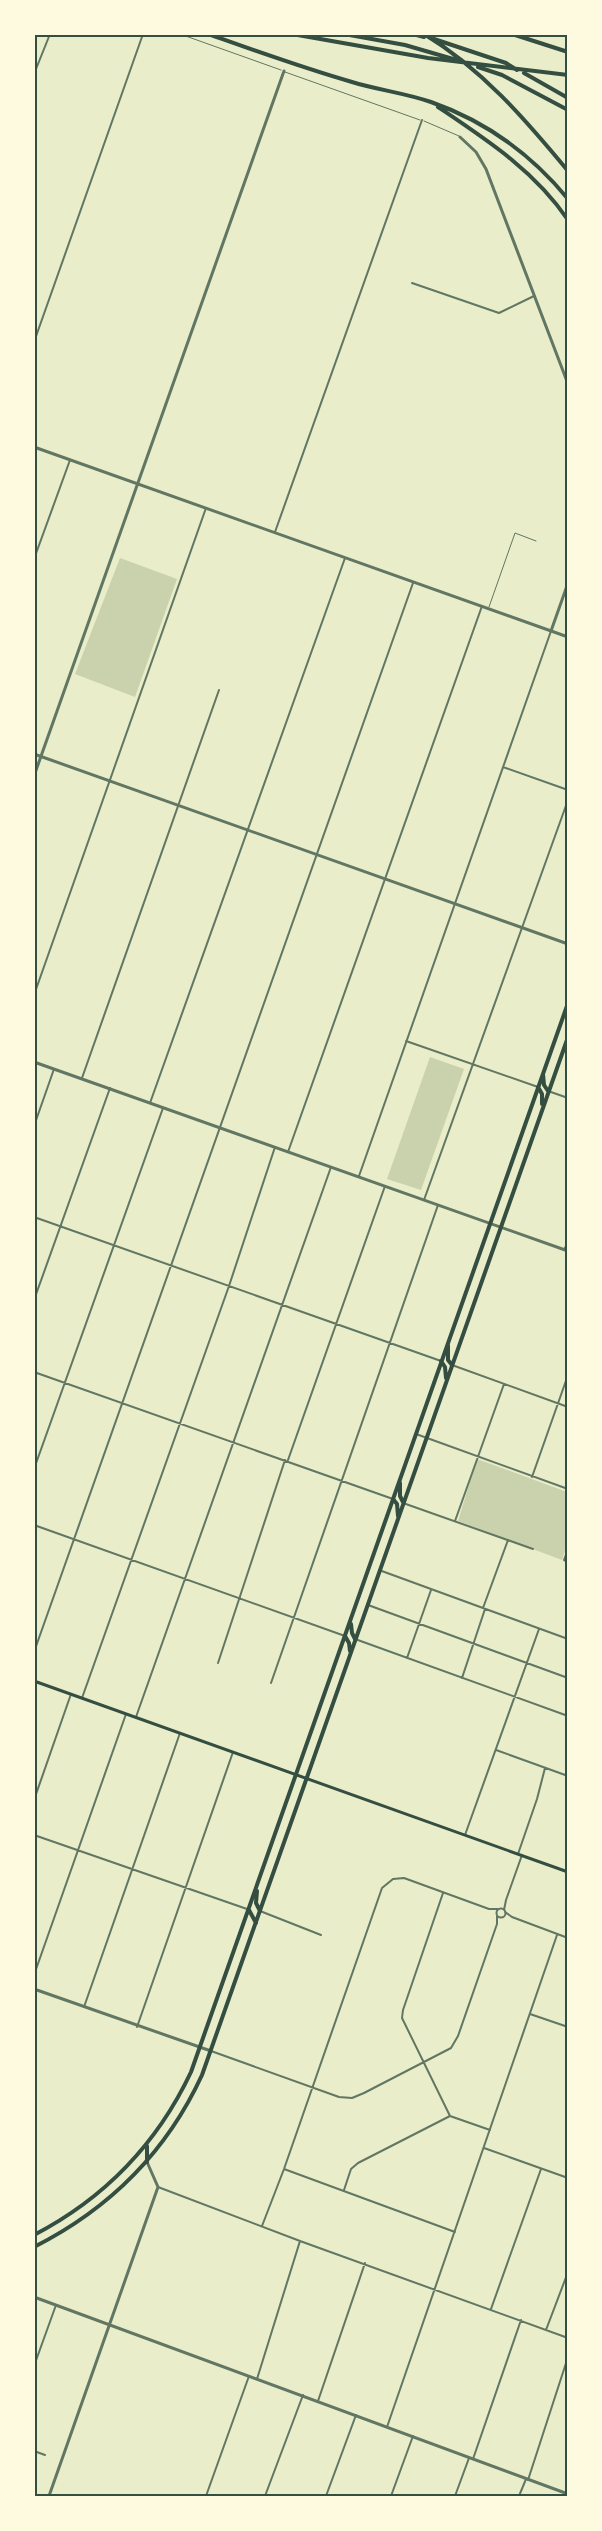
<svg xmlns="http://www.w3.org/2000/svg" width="602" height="2531" font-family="'Playfair Display',serif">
	<rect width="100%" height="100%" fill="#e9edc9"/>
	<!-- green -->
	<path fill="#cad2ad" d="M120 558 177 579 135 697 75 674Z
		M430 1057 464 1069 421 1190 387 1179Z
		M477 1459 567 1492V1544L562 1560 458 1521Z"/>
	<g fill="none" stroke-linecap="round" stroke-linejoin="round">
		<!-- service -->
		<path stroke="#617663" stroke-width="1" d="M180 34 281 70
			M285 72 420 120
			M424 121 459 136
			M489 607 515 533 536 541"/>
		<!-- minor -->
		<path stroke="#617663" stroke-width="2" d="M34 74 50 34
			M412 283 499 313 534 296
			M34 342 143 34
			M275 532 422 120
			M34 559 70 460
			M503 767 568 790
			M34 995 206 508
			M406 1041 538 1087
			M82 1078 219 690
			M548 1091 568 1098
			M150 1103 345 558
			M34 1126 54 1069
			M288 1152 482 606
			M359 1176 551 631
			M424 1200 568 800
			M34 1217 441 1361
			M564 1250 568 1242
			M34 1300 110 1088
			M452 1365 568 1407
			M34 1372 393 1499
			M416 1434 568 1489
			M288 1460 385 1186
			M34 1469 163 1108
			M532 1477 568 1375
			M403 1503 533 1549
			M455 1521 504 1384
			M34 1525 345 1636
			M568 1549 564 1560 568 1562
			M379 1570 568 1639
			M368 1605 568 1678
			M483 1608 508 1540
			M355 1639 568 1716
			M34 1652 413 583
			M407 1658 431 1590
			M218 1663 285 1460
			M462 1678 485 1609
			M271 1683 438 1205
			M82 1698 229 1286 275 1147
			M136 1717 331 1167
			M496 1750 568 1776
			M34 1800 71 1694
			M34 1835 247 1909
			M465 1835 539 1629
			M518 1854 537 1799 545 1768
			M443 1893 403 2010 402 2018 450 2116 490 2130
			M496.5 1913a4.5 4.5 0 1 1 9 0a4.5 4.5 0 1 1-9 0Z
			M504 1910 506 1900 522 1855
			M260 1911 321 1935
			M505 1912 512 1917 568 1938
			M34 1975 126 1714
			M84 2007 180 1733
			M530 2014 568 2027
			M137 2027 233 1752
			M211 2051 339 2097 352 2098 364 2093 451 2048 458 2036 497 1924V1916
			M484 2148 568 2178
			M284 2169 455 2232
			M158 2187 300 2241 568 2338
			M344 2190 351 2169 358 2163 450 2116
			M262 2226 284 2169 382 1888 393 1879 404 1878 489 1909H498
			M491 2309 541 2169
			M546 2330 568 2272
			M34 2366 56 2305
			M257 2379 300 2241
			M318 2401 365 2263
			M387 2427 557 1935
			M34 2451 45 2455
			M473 2459 521 2320
			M528 2480 568 2357
			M206 2496 249 2376
			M265 2496 303 2395
			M326 2496 356 2415
			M391 2496 413 2436
			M455 2496 469 2458
			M519 2496 526 2479"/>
		<!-- tertiary -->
		<path stroke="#617663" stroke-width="3" d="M460 137 476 152 486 169 568 384
			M34 447 568 637
			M551 631 568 583
			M34 754 568 944
			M34 776 284 71
			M34 1062 568 1251
			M34 1989 211 2051
			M34 2297 568 2494
			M49 2496 158 2187 147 2162"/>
		<!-- secondary -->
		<path stroke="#344e41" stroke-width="3" d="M34 1681 568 1872"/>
		<!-- primary -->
		<path stroke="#344e41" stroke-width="4" d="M543 1074 544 1085 548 1091
			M538 1087 542 1094V1104
			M448 1345V1360L452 1365
			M441 1361 445 1367 446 1378
			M400 1483V1496L403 1502
			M393 1499 397 1504 398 1516
			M351 1624 352 1633 355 1639
			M345 1636 349 1643 350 1651
			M257 1891 256 1903 260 1911
			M249 1910 256 1923
			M147 2146V2162
			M34 2235C105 2198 157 2144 191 2072L568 1003
			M34 2247C109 2209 167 2151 202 2075L568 1037"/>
		<!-- motorway -->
		<path stroke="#344e41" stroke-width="4" d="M208 34C256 51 303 68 352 82 378 90 405 93 431 102 485 121 532 155 568 199
			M292 34 428 58 568 75
			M344 34 405 45 460 61
			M413 34 424 37
			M424 34C482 69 525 119 568 171
			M512 34 568 52
			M434 39 506 63 517 70
			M478 67 502 75 568 110
			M524 73 568 98
			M438 107C487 140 535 171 568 220
			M568 138V140"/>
	</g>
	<!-- border -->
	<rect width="602" height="2531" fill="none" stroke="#fefae0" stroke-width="72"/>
	<rect x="36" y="36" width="530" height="2459" fill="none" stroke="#344e41" stroke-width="2"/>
</svg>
